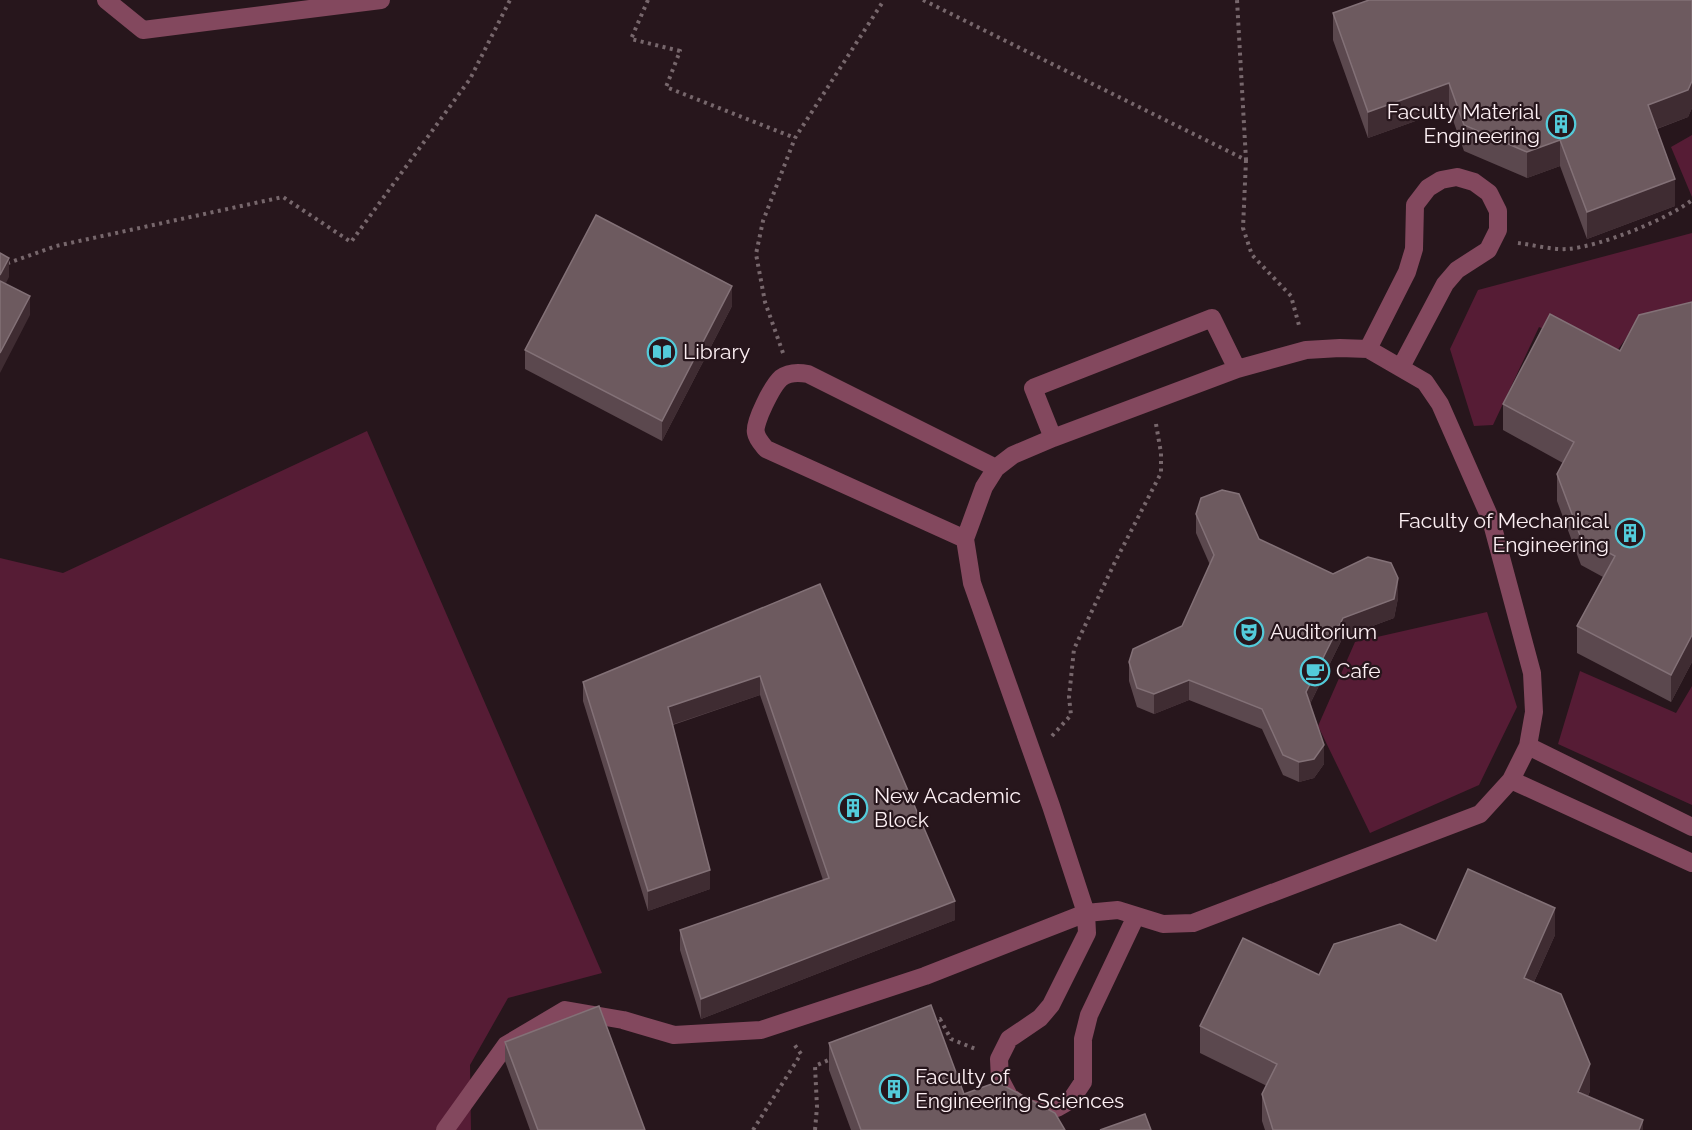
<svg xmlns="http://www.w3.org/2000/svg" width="1692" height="1130" font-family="Raleway,sans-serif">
	<rect width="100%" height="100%" fill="#27161c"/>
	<!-- green -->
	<path fill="#561c35" d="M1692 135V197L1671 147Z
		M1692 233V312L1635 326 1611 359 1539 327 1493 425 1474 426 1450 349 1478 290Z
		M367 431 602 973 508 998 470 1065 471 1130H0V558L63 573Z
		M1487 612 1517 707 1479 785 1370 833 1318 726 1355 642Z
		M1580 671 1676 713 1692 686V805L1558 744Z"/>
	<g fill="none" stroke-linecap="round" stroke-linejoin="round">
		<!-- path -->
		<path stroke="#77676c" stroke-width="4" stroke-dasharray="3 4.5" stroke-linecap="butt" d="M648 0 631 39 680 51 666 87 795 138
			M923 0 1246 160 1237 0
			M1246 160 1243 228 1252 255 1291 296 1300 329
			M1518 243C1534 245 1552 250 1568 249 1601 246 1666 220 1692 200
			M0 266 56 246 283 197 351 242 470 79 510 0
			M783 353 765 302 756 254 763 221 795 138 884 0
			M1052 736 1071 715 1069 697 1074 649 1114 564 1161 473V453L1156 424
			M933 1022 940 1019 951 1039 978 1050
			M753 1130 801 1054 794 1044
			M815 1130 817 1107 815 1066 833 1058"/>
		<!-- minor -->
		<path stroke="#83485e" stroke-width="18" d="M106 0 143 30 381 0
			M1340 348 1368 349 1425 382 1440 404 1491 520 1532 673 1534 712 1528 746 1511 780 1480 814 1193 923 1163 924 1118 910 1086 913 1051 806 972 583 965 539 984 487 996 468 1013 455 1053 438 1237 369 1306 350Z
			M1368 349 1407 272 1414 249 1415 205 1428 188 1441 180 1457 177 1474 182 1489 193 1498 211V230L1488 250 1457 270 1445 284 1401 367
			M1053 438 1033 388 1212 318 1237 369
			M965 539 766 449C762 444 757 439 756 433 753 423 773 385 781 378 789 372 798 372 808 374L996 468
			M1528 746 1692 827
			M1511 780 1692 863
			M445 1130 506 1045 565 1010 623 1020 674 1035 761 1030 925 976 1086 913 1087 933 1051 1005 1040 1018 1009 1039 999 1059 1000 1079 1009 1096 1024 1107 1042 1111 1057 1108 1071 1100 1083 1082V1039L1089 1015 1136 916"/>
	</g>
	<!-- wall -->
	<path fill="#5b484e" d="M1692 0V108L1688 117 1657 129 1675 206 1587 239 1560 166 1527 178 1464 151 1449 109 1368 138 1333 40V13Z
		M1692 302V662L1671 702 1577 653V626L1603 577 1581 565 1557 501V474L1563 463 1503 430V404L1620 351Z
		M732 306 662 441 525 369V350Z
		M1196 514 1259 539 1333 574 1398 598 1394 618 1343 637 1310 704 1324 764 1314 778 1299 782 1283 775 1262 729 1189 700 1154 714 1137 707 1129 681V662L1182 626 1210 565 1196 533Z
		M820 584 955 920 701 1019 680 950V930L823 880 760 695 673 725 710 889 648 911 583 701V682Z
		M1555 935 1534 982 1590 1091 1588 1096 1643 1130H1265L1262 1121V1094L1267 1086 1200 1053V1026L1319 975 1436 941Z
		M505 1042 645 1130H530L505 1061Z
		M829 1043 964 1094 1065 1130H851L829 1070Z"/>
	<!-- shaded-wall -->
	<path fill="#3f2c32" d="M1692 81V108L1688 117 1648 132V105Z
		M1449 83V109L1368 138V112Z
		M1560 140V166L1527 178V152Z
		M1675 179V206L1587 239V212Z
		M9 258V277L0 295V275Z
		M732 286V306L662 441V421Z
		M30 296V315L0 373V353Z
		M1398 578V598L1394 618 1343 637 1306 712V692L1343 618Z
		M1692 635V662L1671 702V675Z
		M760 676V695L668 726V707Z
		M1189 680V700L1154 714V694Z
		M1324 745V764L1314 778 1299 782V762Z
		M710 870V889L648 911V891Z
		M955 901V920L701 1019V999Z
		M1555 908V935L1524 1004V978Z
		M1590 1064V1091L1578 1118V1092Z
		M1643 1120V1130H1639Z"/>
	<!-- building -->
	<path fill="#6d5a5f" stroke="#837177" stroke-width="1.5" d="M1369 0H1692V81L1688 90 1648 105 1675 179 1587 212 1560 140 1527 152 1464 125 1449 83 1368 112 1333 13Z
		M596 215 732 286 662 421 525 350Z
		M0 253 9 258 0 275Z
		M0 281 30 296 0 353Z
		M1692 302V635L1671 675 1577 626 1615 556 1581 538 1557 474 1574 442 1503 404 1550 314 1620 351 1639 315Z
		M1222 490 1239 494 1259 539 1333 574 1368 557 1391 563 1398 578 1394 599 1343 618 1306 692 1324 745 1314 759 1299 762 1283 755 1262 709 1189 680 1154 694 1137 688 1129 662 1133 649 1182 626 1214 555 1196 514 1201 498Z
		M820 584 955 901 701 999 680 930 829 878 760 676 668 707 710 870 648 891 583 682Z
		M1468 869 1555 908 1524 978 1561 994 1590 1064 1578 1092 1643 1120 1639 1130H1273L1262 1094 1277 1064 1200 1026 1243 938 1319 975 1334 944 1400 924 1436 941Z
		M931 1005 964 1094 997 1082 1055 1113 1065 1130H861L829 1043Z
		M599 1006 645 1130H538L505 1042Z
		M1145 1114 1151 1130H1100Z"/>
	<!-- icons -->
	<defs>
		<g id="building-ring" transform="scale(1.5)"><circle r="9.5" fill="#27161c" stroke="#53cbda" stroke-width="1.5"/><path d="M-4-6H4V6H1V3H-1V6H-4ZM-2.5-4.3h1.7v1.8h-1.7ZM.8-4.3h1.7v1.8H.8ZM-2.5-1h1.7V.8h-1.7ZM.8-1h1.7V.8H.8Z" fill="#53cbda"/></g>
		<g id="library-ring" transform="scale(1.5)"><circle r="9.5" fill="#27161c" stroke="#53cbda" stroke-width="1.5"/><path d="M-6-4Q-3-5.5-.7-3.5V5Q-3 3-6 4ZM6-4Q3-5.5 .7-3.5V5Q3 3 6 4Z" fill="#53cbda"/></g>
		<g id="theatre-ring" transform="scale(1.5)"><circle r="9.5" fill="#27161c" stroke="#53cbda" stroke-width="1.5"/><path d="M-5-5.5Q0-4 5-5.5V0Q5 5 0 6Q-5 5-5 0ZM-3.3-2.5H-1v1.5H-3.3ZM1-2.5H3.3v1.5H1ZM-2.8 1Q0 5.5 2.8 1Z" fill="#53cbda"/></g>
		<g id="cafe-ring" transform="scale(1.5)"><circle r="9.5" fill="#27161c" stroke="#53cbda" stroke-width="1.5"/><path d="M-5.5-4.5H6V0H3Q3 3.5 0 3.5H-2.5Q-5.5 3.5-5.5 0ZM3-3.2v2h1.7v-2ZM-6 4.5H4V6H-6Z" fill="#53cbda"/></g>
	</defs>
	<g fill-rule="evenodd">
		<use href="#building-ring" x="1561" y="124"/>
		<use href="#library-ring" x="662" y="352"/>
		<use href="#building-ring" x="1630" y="533"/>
		<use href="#theatre-ring" x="1249" y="632"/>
		<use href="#cafe-ring" x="1315" y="671"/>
		<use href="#building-ring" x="853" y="808"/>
		<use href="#building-ring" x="894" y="1089"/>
	</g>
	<g text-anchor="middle" stroke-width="4.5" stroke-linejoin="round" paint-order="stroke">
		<!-- poi labels -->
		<g font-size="21" fill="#fdf0f4" stroke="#27161c" text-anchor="start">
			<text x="1540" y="119" text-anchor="end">Faculty Material<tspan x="1540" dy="24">Engineering</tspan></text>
			<text x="683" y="359">Library</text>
			<text x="1609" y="528" text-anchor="end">Faculty of Mechanical<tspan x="1609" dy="24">Engineering</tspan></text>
			<text x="1270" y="639">Auditorium</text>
			<text x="1336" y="678">Cafe</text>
			<text x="874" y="803">New Academic<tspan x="874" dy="24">Block</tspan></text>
			<text x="915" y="1084">Faculty of<tspan x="915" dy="24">Engineering Sciences</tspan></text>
		</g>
	</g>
</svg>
